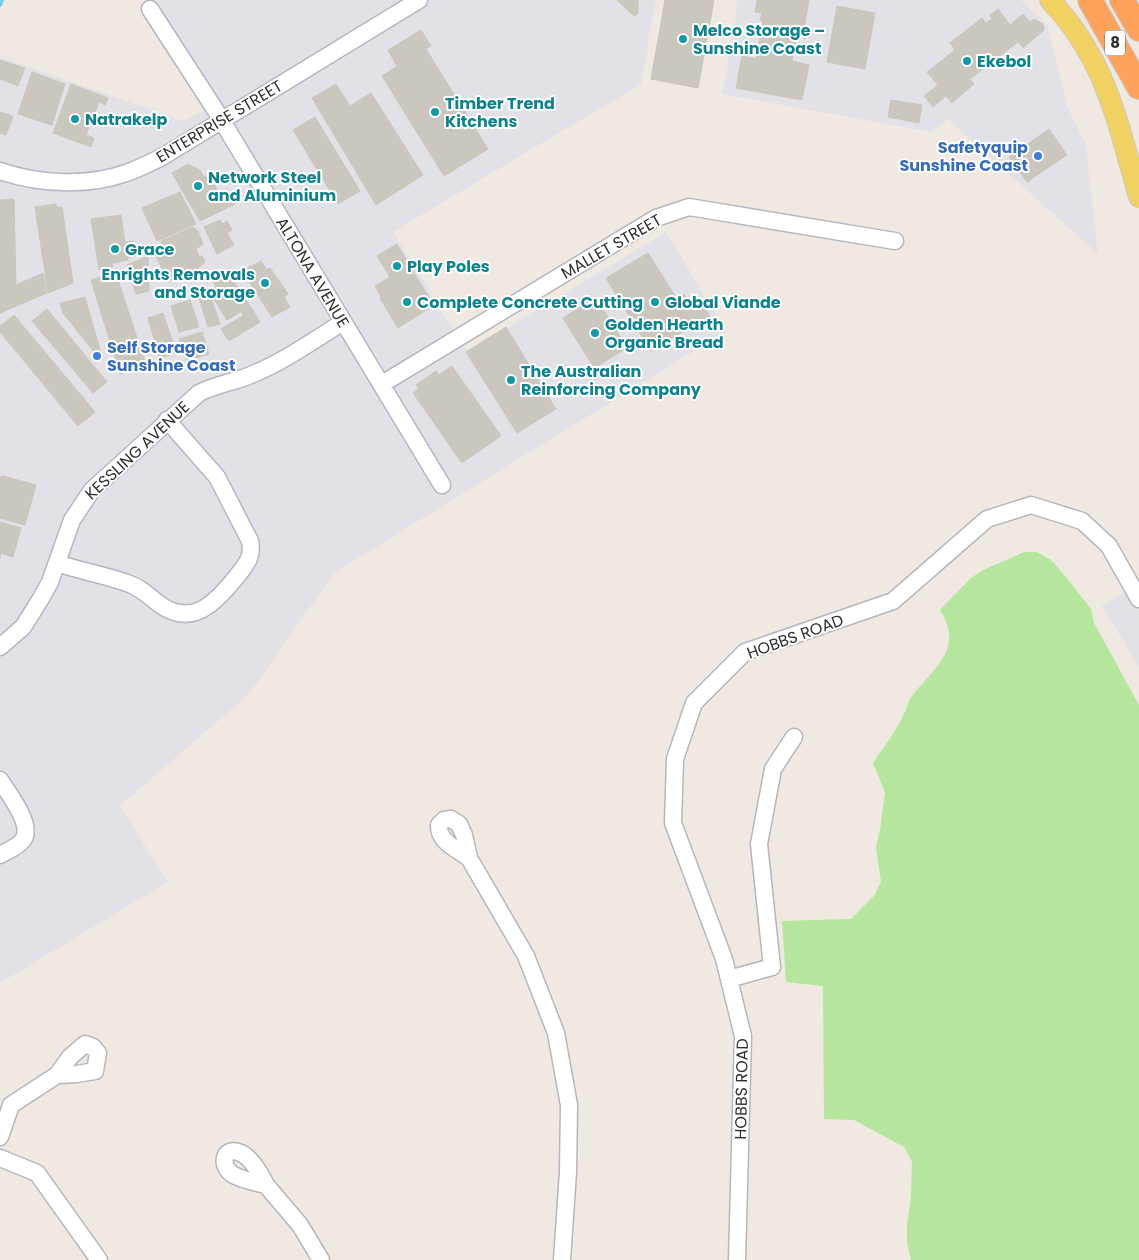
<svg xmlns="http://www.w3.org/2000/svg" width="1139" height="1260" font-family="Poppins,sans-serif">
	<rect width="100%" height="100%" fill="#efe9e1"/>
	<!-- industrial -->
	<path fill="#e3e1e8" d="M154 0H656L641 84 393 232 467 352 666 232 726 331 334 573 249 694 120 806 168 882 0 983V57L183 121 207 109 147 14Z
		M738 0H1021L1047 24 1068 108 1086 145 1098 254 948 119 931 132 722 94Z
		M1139 583V667L1102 606Z"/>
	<!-- green -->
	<path fill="#b6e59e" d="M1024 552H1037L1051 560 1062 572 1091 609 1094 623 1139 705V1260H911L907 1243V1224L911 1197 912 1162 904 1147 854 1120 824 1119 823 986 786 982 782 921 851 919 874 896 881 882 876 847 880 830 885 792 873 763C884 747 896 731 904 714 907 709 907 704 910 699 931 669 966 651 940 610L971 578 983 570Z"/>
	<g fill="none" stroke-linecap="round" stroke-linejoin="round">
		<!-- stream -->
		<path stroke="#75cff0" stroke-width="4" d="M0 5 2 0"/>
	</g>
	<!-- building -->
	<path fill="#cbc7bf" stroke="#cbc5ba" d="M617 0H638V13L634 16Z
		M665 0H714L698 88 651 79Z
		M757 0H809L804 29 798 28 792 61 809 65 802 100 736 88 742 56 756 59 763 20H760L762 13 755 12Z
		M837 6 875 13 865 69 827 62Z
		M998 9 1010 25 1023 14 1030 22 1034 19 1043 24 1044 30 1023 48 1018 42 970 79 974 84 952 103 946 96 933 107 924 96 938 85 927 72 955 50 950 43 982 18 986 23 992 19 990 15Z
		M421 30 431 46 426 49 488 149 444 176 382 76 397 66 388 50Z
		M0 60 25 68 18 86 0 79Z
		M32 72 65 84 52 125 18 114Z
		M71 84 108 98 105 105 99 102 86 135 94 138 91 147 53 133Z
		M336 84 350 106 371 93 423 175 376 205 312 98Z
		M891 100 922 105 919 123 888 117Z
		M0 112 13 116 6 135 0 133Z
		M315 117 360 191 338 204 293 130Z
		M1049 129 1067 155 1027 182 1009 157Z
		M188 164 200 170 204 177 209 175 220 195 216 199 218 202 232 196 235 204 200 221 172 173Z
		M180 192 196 224 157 241 142 208Z
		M14 199 16 285 43 273 47 293 0 313V200Z
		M56 204V207H62L73 283 48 293 35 207Z
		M121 215 125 242 133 241 135 256 128 258V260L112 263 113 267 99 270 91 219Z
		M220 220 222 224 227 221 232 230 227 233 234 245 217 254 204 227Z
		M193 227 198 231 203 244 196 249 199 256H202L205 262 196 270 167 281 154 250 162 246 161 241Z
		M397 244 416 276 381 297 375 286 390 277 377 256Z
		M648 253 677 299 684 294 694 310 703 305 710 316 651 351 606 278Z
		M148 256 149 291 136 294 127 265Z
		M261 261 267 270 270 268 288 294 284 297 290 307 272 317 242 271Z
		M115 271 146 365 120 374 91 280Z
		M226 271 230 279 232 278 250 306 227 320 209 291 216 287 211 278Z
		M416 276 434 305 398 328 380 298Z
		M209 292 220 324 208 327 198 295Z
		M85 297 102 357 99 358 63 313 60 303Z
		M596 297 627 348 594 368 563 318Z
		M190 300 199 327 179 332 171 306Z
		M251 307 260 322 229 341 221 329 243 316 242 312Z
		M47 309 107 382 93 393 32 321Z
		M163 313 176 352 160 359 148 318Z
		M14 315 95 412 78 426 0 332V326Z
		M506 327 556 409 517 433 466 352Z
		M202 332 209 354 187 361 179 339Z
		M452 366 501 436 462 463 413 393 419 389 416 385 436 371 439 375Z
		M3 476 36 485 25 525 0 518V477Z
		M0 522 21 528 13 557 1 553 0 558Z"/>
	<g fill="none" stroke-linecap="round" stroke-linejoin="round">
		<!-- minor casing -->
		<g stroke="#b4b7c1" stroke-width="19">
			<path id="minor" d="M150 9 216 111 442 485
				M0 171C39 184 87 187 126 173 138 169 150 163 162 157L419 0
				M382 384 656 218 689 207 895 241
				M57 563C80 571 105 575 127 583 140 587 149 596 159 604 191 627 213 605 233 581 243 568 254 559 250 541L217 477 167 420
				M0 647 23 627 40 600 50 582 72 520 92 490 199 393C216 384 236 382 253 374 285 361 314 340 343 322
				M0 780C8 793 34 825 23 840 18 847 7 851 0 855
				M469 858C457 849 438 842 439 825L444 820 451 819 459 824 464 835 469 858 526 956 556 1033 569 1105 568 1172 562 1260
				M729 979 772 967 759 844 773 769 794 737
				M0 1137 11 1105 57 1075 70 1057 85 1044 93 1047 98 1053 95 1071 77 1074 57 1075
				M0 1158 37 1173 99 1260
				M266 1185C255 1182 241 1180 232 1174 220 1166 223 1147 238 1152 250 1155 261 1174 266 1185L300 1225 321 1260
				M737 1260 743 1036 724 959 673 823 675 759 694 703 745 652 893 601 987 519 1031 505 1082 521 1109 546 1139 599"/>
		</g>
		<!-- major casing -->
		<g stroke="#c9c9c9" stroke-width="22">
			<path id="major" d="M1050 0C1106 59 1117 121 1139 197"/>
		</g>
		<!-- highway casing -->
		<g stroke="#c9c9c9" stroke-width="26">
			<path id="highway" d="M1090 0 1139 87
				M1122 0 1139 29"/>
		</g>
		<!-- minor -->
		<use href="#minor" stroke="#fff" stroke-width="16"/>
		<!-- major -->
		<use href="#major" stroke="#f2d163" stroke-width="20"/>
		<!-- highway -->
		<use href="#highway" stroke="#ffa35c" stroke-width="24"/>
	</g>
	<!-- markers -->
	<g fill="#0f9aa8" stroke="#fff" stroke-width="2">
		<circle cx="683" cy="39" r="5"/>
		<circle cx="967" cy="61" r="5"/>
		<circle cx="435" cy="112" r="5"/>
		<circle cx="75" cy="119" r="5"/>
		<circle cx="198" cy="186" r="5"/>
		<circle cx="115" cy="249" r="5"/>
		<circle cx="397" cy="266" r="5"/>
		<circle cx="265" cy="283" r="5"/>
		<circle cx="407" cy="302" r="5"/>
		<circle cx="655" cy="302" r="5"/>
		<circle cx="595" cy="333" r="5"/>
		<circle cx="511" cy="380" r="5"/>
	</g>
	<g fill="#3f7fe0" stroke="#fff" stroke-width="2">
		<circle cx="1038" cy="156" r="5"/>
		<circle cx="97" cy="356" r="5"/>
	</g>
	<g text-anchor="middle" stroke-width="4" stroke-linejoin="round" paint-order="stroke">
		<!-- shield labels -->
		<rect fill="#fff" stroke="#6d6d6d" stroke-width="1" x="1105" y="30.5" width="20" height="25" rx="4"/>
		<g font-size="15" font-weight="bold" fill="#2e2e2e">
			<text x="1115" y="48">8</text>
		</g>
		<!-- culture labels -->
		<g font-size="16" font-weight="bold" fill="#0d838f" stroke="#fff" text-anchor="start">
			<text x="693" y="36">Melco Storage –<tspan x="693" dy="18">Sunshine Coast</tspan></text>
			<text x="977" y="67">Ekebol</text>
			<text x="445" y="109">Timber Trend<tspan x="445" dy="18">Kitchens</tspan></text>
			<text x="85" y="125">Natrakelp</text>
			<text x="208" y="183">Network Steel<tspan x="208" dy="18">and Aluminium</tspan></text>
			<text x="125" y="255">Grace</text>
			<text x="407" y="272">Play Poles</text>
			<text x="255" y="280" text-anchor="end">Enrights Removals<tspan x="255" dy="18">and Storage</tspan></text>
			<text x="417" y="308">Complete Concrete Cutting</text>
			<text x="665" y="308">Global Viande</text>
			<text x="605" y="330">Golden Hearth<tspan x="605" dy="18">Organic Bread</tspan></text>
			<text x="521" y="377">The Australian<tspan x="521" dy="18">Reinforcing Company</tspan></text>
		</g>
		<!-- street labels -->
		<g font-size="16" fill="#2e2e2e" stroke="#fff">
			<text transform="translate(219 121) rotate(-31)" y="6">ENTERPRISE STREET</text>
			<text transform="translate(611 246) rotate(-30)" y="6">MALLET STREET</text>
			<text transform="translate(313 272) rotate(59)" y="6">ALTONA AVENUE</text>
			<text transform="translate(137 450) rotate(-43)" y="6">KESSLING AVENUE</text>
			<text transform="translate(795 636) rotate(-20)" y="6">HOBBS ROAD</text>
			<text transform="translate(741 1089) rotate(-89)" y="6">HOBBS ROAD</text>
		</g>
		<!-- shop labels -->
		<g font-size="16" font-weight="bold" fill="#366cbe" stroke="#fff" text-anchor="end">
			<text x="1028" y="153">Safetyquip<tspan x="1028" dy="18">Sunshine Coast</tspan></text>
			<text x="107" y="353" text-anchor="start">Self Storage<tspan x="107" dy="18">Sunshine Coast</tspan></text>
		</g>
	</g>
</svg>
